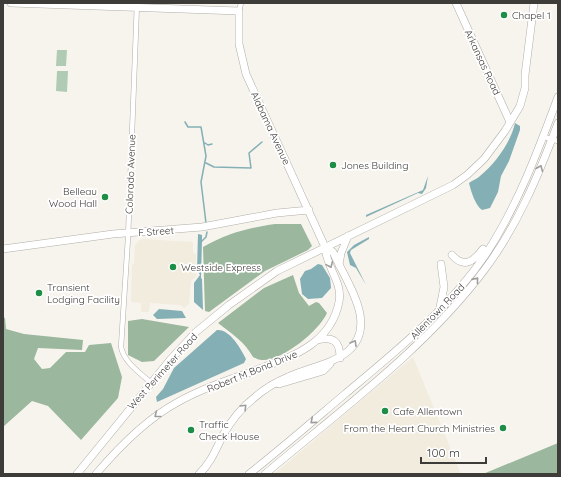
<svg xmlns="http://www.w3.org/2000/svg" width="561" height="477" font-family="Quicksand,sans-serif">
	<rect width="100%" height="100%" fill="#f7f4ee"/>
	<!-- built -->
	<path fill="#f2ecde" d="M143 239 193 242V253L196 254 195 273 197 276 191 281 189 304 184 308 180 305 150 303 149 312H141V303L131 302 132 265 134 263 135 245 140 240Z
		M413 357 461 474H274Z"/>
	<!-- green -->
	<path fill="#afcbb3" d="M57 50H67L66 66H56Z
		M57 71H68L67 92 56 91Z"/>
	<!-- forest -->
	<path fill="#9bb79e" d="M275 224H301L312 246 308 250 265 271 209 312 205 311 203 247C228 233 248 228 275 224Z
		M293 275 299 293 309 306 316 302 319 303 327 313C319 331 282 361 262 360 259 360 255 358 253 357 245 342 231 333 218 323L264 288Z
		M3 317 5 318 6 329 24 334 83 340 82 350 38 348 34 359 42 369 50 368 66 352H85L89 345 111 343 122 377 118 398 81 440 48 406 32 401 3 427Z
		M142 319 189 327 154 361 142 362 128 355V321Z
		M558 443V474H483Z"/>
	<!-- water -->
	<path fill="#84afb5" d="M515 123 520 126V130L509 161 501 176 498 192 490 208 482 210C475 205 471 191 469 183 473 180 477 179 480 176 495 164 511 142 515 123Z
		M428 176 426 188 422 194 418 193 366 217V215L423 190Z
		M198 234 202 235V241L201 278 202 279 203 310 194 302V283L200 275 197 270Z
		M369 237V239L351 250 350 253 366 285 356 268 350 265 347 252 354 245Z
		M318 264 322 265 330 278 331 288 322 298 308 299 302 294 300 279 305 271 311 269Z
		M159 309 182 311 186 318 157 319 153 315Z
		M217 330C230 329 241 349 246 359L244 363 157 402 156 397 163 389 174 368Z"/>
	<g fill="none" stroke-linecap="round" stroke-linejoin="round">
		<!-- stream -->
		<path stroke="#84afb5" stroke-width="1.5" d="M185 122 188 127H201L206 156 201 182 206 223
			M205 143 208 145 212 144
			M206 163 214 167 251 168 249 153 262 142
			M202 241 206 237 207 232"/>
		<!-- street casing -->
		<g stroke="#b1aea8" stroke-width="5.5">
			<path id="street" d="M137 3 128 238 121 347C124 362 139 372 150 382
				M239 11 241 3
				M544 137 558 141"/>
		</g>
		<!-- secondary casing -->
		<g stroke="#b1aea8" stroke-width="8">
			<path id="secondary" d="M11 3 239 11V44L246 74 325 247C326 267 343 282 339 302 330 348 284 359 248 373 224 381 199 390 178 402 146 419 119 447 96 474
				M456 3 510 122
				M3 249 113 234 202 227 277 213 309 210
				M452 255C464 269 474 261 483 249
				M339 265 341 253 348 236
				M440 307 444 287 441 264
				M317 340C333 336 340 341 340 358
				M279 384 323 371 330 364
				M77 474 170 360 196 332 229 305 277 271 453 185 467 175 484 159 505 131 520 106 525 88V75L534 3
				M199 474C211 463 216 449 223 435 231 421 241 408 254 398 264 389 276 382 288 377 317 363 368 361 360 314 356 293 342 272 333 252L325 247
				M249 474C282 448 313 421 345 394 395 352 449 309 486 254 518 205 538 151 558 97
				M265 474C340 411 427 347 485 269 518 225 539 174 558 123"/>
		</g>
		<!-- street -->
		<use href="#street" stroke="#fff" stroke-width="4.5"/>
		<!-- secondary -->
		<use href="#secondary" stroke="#fff" stroke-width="7"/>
	</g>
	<!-- one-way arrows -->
	<defs><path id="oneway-chevron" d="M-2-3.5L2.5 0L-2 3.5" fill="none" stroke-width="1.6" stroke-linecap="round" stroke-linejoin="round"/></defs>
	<g stroke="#9e9e9c">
		<use href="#oneway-chevron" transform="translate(540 168) rotate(-67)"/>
		<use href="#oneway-chevron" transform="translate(330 265) rotate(66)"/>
		<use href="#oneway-chevron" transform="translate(476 280) rotate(-51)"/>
		<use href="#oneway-chevron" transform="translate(354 343) rotate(-60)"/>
		<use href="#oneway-chevron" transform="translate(244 407) rotate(-45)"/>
		<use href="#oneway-chevron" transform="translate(157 415) rotate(142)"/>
		<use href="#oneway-chevron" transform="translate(313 421) rotate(140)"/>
	</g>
	<!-- markers -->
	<g fill="#1e8d46" stroke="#fff" stroke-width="1.5">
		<circle cx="504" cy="15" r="4"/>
		<circle cx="333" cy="165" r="4"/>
		<circle cx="105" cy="197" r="4"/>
		<circle cx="173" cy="267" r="4"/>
		<circle cx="39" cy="293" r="4"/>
		<circle cx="385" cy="411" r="4"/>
		<circle cx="503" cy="428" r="4"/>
		<circle cx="191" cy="430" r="4"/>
	</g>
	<g text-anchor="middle" stroke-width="3.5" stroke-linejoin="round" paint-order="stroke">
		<!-- poi labels -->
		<g font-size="10" fill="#3d3c39" stroke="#fff" text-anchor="start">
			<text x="512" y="19">Chapel 1</text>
			<text x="341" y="169">Jones Building</text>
			<text x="97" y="195" text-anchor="end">Belleau<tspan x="97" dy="12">Wood Hall</tspan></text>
			<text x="181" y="271">Westside Express</text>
			<text x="47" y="291">Transient<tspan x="47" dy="12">Lodging Facility</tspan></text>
			<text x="393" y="415">Cafe Allentown</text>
			<text x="199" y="428">Traffic<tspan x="199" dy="12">Check House</tspan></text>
			<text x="495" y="432" text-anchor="end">From the Heart Church Ministries</text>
		</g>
		<!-- street labels -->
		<g font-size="10" fill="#3d3c39" stroke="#fff">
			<text transform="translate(483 62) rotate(65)" y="4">Arkansas Road</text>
			<text transform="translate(271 128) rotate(65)" y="4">Alabama Avenue</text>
			<text transform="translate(130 174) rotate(-88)" y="4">Colorado Avenue</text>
			<text transform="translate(156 231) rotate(-4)" y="4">F Street</text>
			<text transform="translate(437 311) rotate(-46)" y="4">Allentown Road</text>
			<text transform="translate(162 371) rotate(-48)" y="4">West Perimeter Road</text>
			<text transform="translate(252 371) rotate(-22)" y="4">Robert M Bond Drive</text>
		</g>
	</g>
	<!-- border -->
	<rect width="561" height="477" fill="none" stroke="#3d3c39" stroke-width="8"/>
	<!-- scale -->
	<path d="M421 457v6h65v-6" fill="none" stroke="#3d3c39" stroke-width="2"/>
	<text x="427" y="457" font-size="12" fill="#3d3c39" stroke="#ffffff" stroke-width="3" paint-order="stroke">100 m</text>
</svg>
